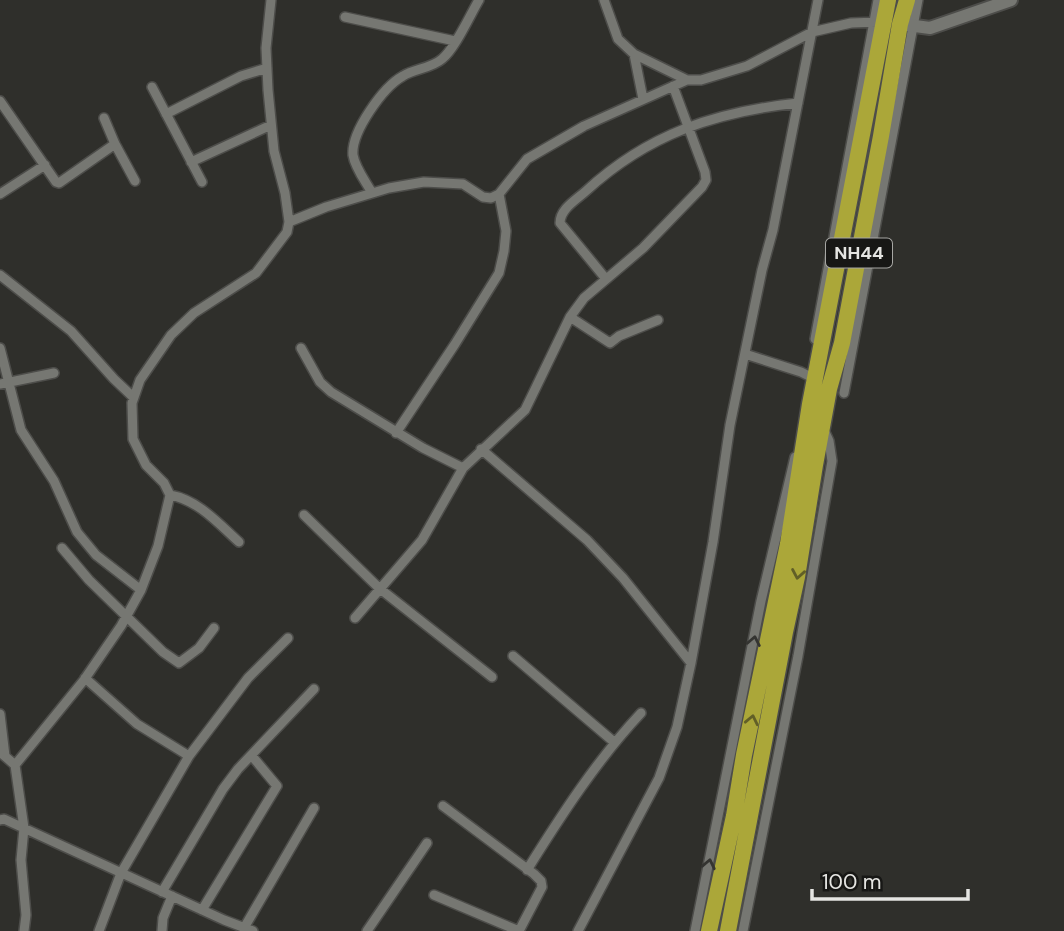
<svg xmlns="http://www.w3.org/2000/svg" width="1064" height="931" font-family="'DM Sans',sans-serif">
	<rect width="100%" height="100%" fill="#2f2f2b"/>
	<g fill="none" stroke-linecap="round" stroke-linejoin="round">
		<!-- street casing -->
		<g stroke="#4d4d4a" stroke-width="12">
			<path id="street" d="M604 0 618 39 634 54 687 80H701L747 66 812 32 851 23 878 22
				M345 17 455 41
				M634 54 643 99
				M152 87 202 182
				M0 101 56 182 59 183 115 144
				M166 114 241 76 267 68
				M104 118 115 144 135 181
				M191 162 271 125
				M372 193C366 182 355 168 353 155 351 132 383 87 403 76 414 69 432 68 442 59 455 49 470 15 479 0
				M0 194 45 165
				M289 222 326 207 389 188 424 182 463 184 483 197 491 198 499 194 527 159 584 126 687 80
				M0 275 71 331 114 379 133 397
				M606 279 560 223C560 209 576 200 586 191 648 134 715 112 798 103
				M570 317 610 343 619 336 658 320
				M815 339 878 0
				M0 348 21 430 54 481 77 532 96 555 141 590
				M301 348 320 382 331 392 423 448 463 468
				M745 354 801 372 815 379
				M0 384 54 373
				M844 393 918 0
				M396 433 455 344 499 273 504 251 506 231 499 194
				M481 449 587 540 623 578 691 663
				M170 495C198 500 218 523 239 542
				M304 515 379 588 492 677
				M62 548 89 580 163 652 179 663 199 648 214 628
				M355 618 422 540 463 468 525 410 570 317 584 298 643 248 702 187 706 180 705 172 673 86
				M513 656 614 742
				M85 678 137 724 189 756
				M0 714 5 756
				M0 752 15 765 24 828 21 860 26 915 24 931
				M15 765 84 680 121 626 141 590 158 546 170 495 164 483 146 465 133 439 132 403 140 380 171 335 194 313 256 273 287 232 289 222 285 193 274 151 268 90 266 48 271 0
				M0 820 4 819 224 920 253 931
				M527 870C562 814 597 760 641 713
				M162 892 223 789 238 769 314 689
				M434 895 519 931 542 887 541 881 534 874 443 806
				M202 910 277 786 252 756
				M244 928 314 808
				M99 931 121 873 189 756 248 678 288 638
				M162 931 163 918 172 896
				M367 931 427 843
				M578 931 659 778 677 727 691 663 713 542 730 425 762 270 773 230 818 0
				M695 931 761 601 795 457
				M743 931 798 656 832 461 829 441 823 428"/>
		</g>
		<!-- secondary casing -->
		<g stroke="#4d4d4a" stroke-width="16">
			<path id="secondary" d="M900 24 930 28 1011 0"/>
		</g>
		<!-- highway casing -->
		<g stroke="#4d4d4a" stroke-width="19">
			<path id="highway" d="M709 931 734 816 744 755 788 544 810 404 888 0
				M728 931 785 632 797 577 815 465 829 389 842 343 881 136 900 24 907 0"/>
		</g>
		<!-- street -->
		<use href="#street" stroke="#767772" stroke-width="9"/>
		<!-- secondary -->
		<use href="#secondary" stroke="#767772" stroke-width="12"/>
		<!-- highway -->
		<use href="#highway" stroke="#aba739" stroke-width="16"/>
	</g>
	<!-- one-way arrows -->
	<defs><path id="oneway-chevron" d="M-2-3.5L2.5 0L-2 3.5" fill="none" stroke-width="1.6" stroke-linecap="round" stroke-linejoin="round" transform="scale(1.75)"/></defs>
	<g stroke="#615f27">
		<use href="#oneway-chevron" transform="translate(798 574) rotate(100)"/>
		<use href="#oneway-chevron" transform="translate(752 720) rotate(-78)"/>
	</g>
	<g stroke="#343431">
		<use href="#oneway-chevron" transform="translate(754 641) rotate(-79)"/>
		<use href="#oneway-chevron" transform="translate(709 864) rotate(-78)"/>
	</g>
	<g text-anchor="middle" stroke-width="7" stroke-linejoin="round" paint-order="stroke">
		<!-- shield labels -->
		<rect fill="#171715" stroke="#a7a7a4" stroke-width="2" x="826" y="238.5" width="66" height="29" rx="5"/>
		<g font-size="18" font-weight="bold" fill="#e5e5e2">
			<text x="859" y="259">NH44</text>
		</g>
	</g>
	<!-- scale -->
	<path d="M812 889v10h156v-10" fill="none" stroke="#e5e5e2" stroke-width="3.5"/>
	<text x="822" y="889" font-size="21" fill="#e5e5e2" stroke="#171715" stroke-width="5" paint-order="stroke">100 m</text>
</svg>
